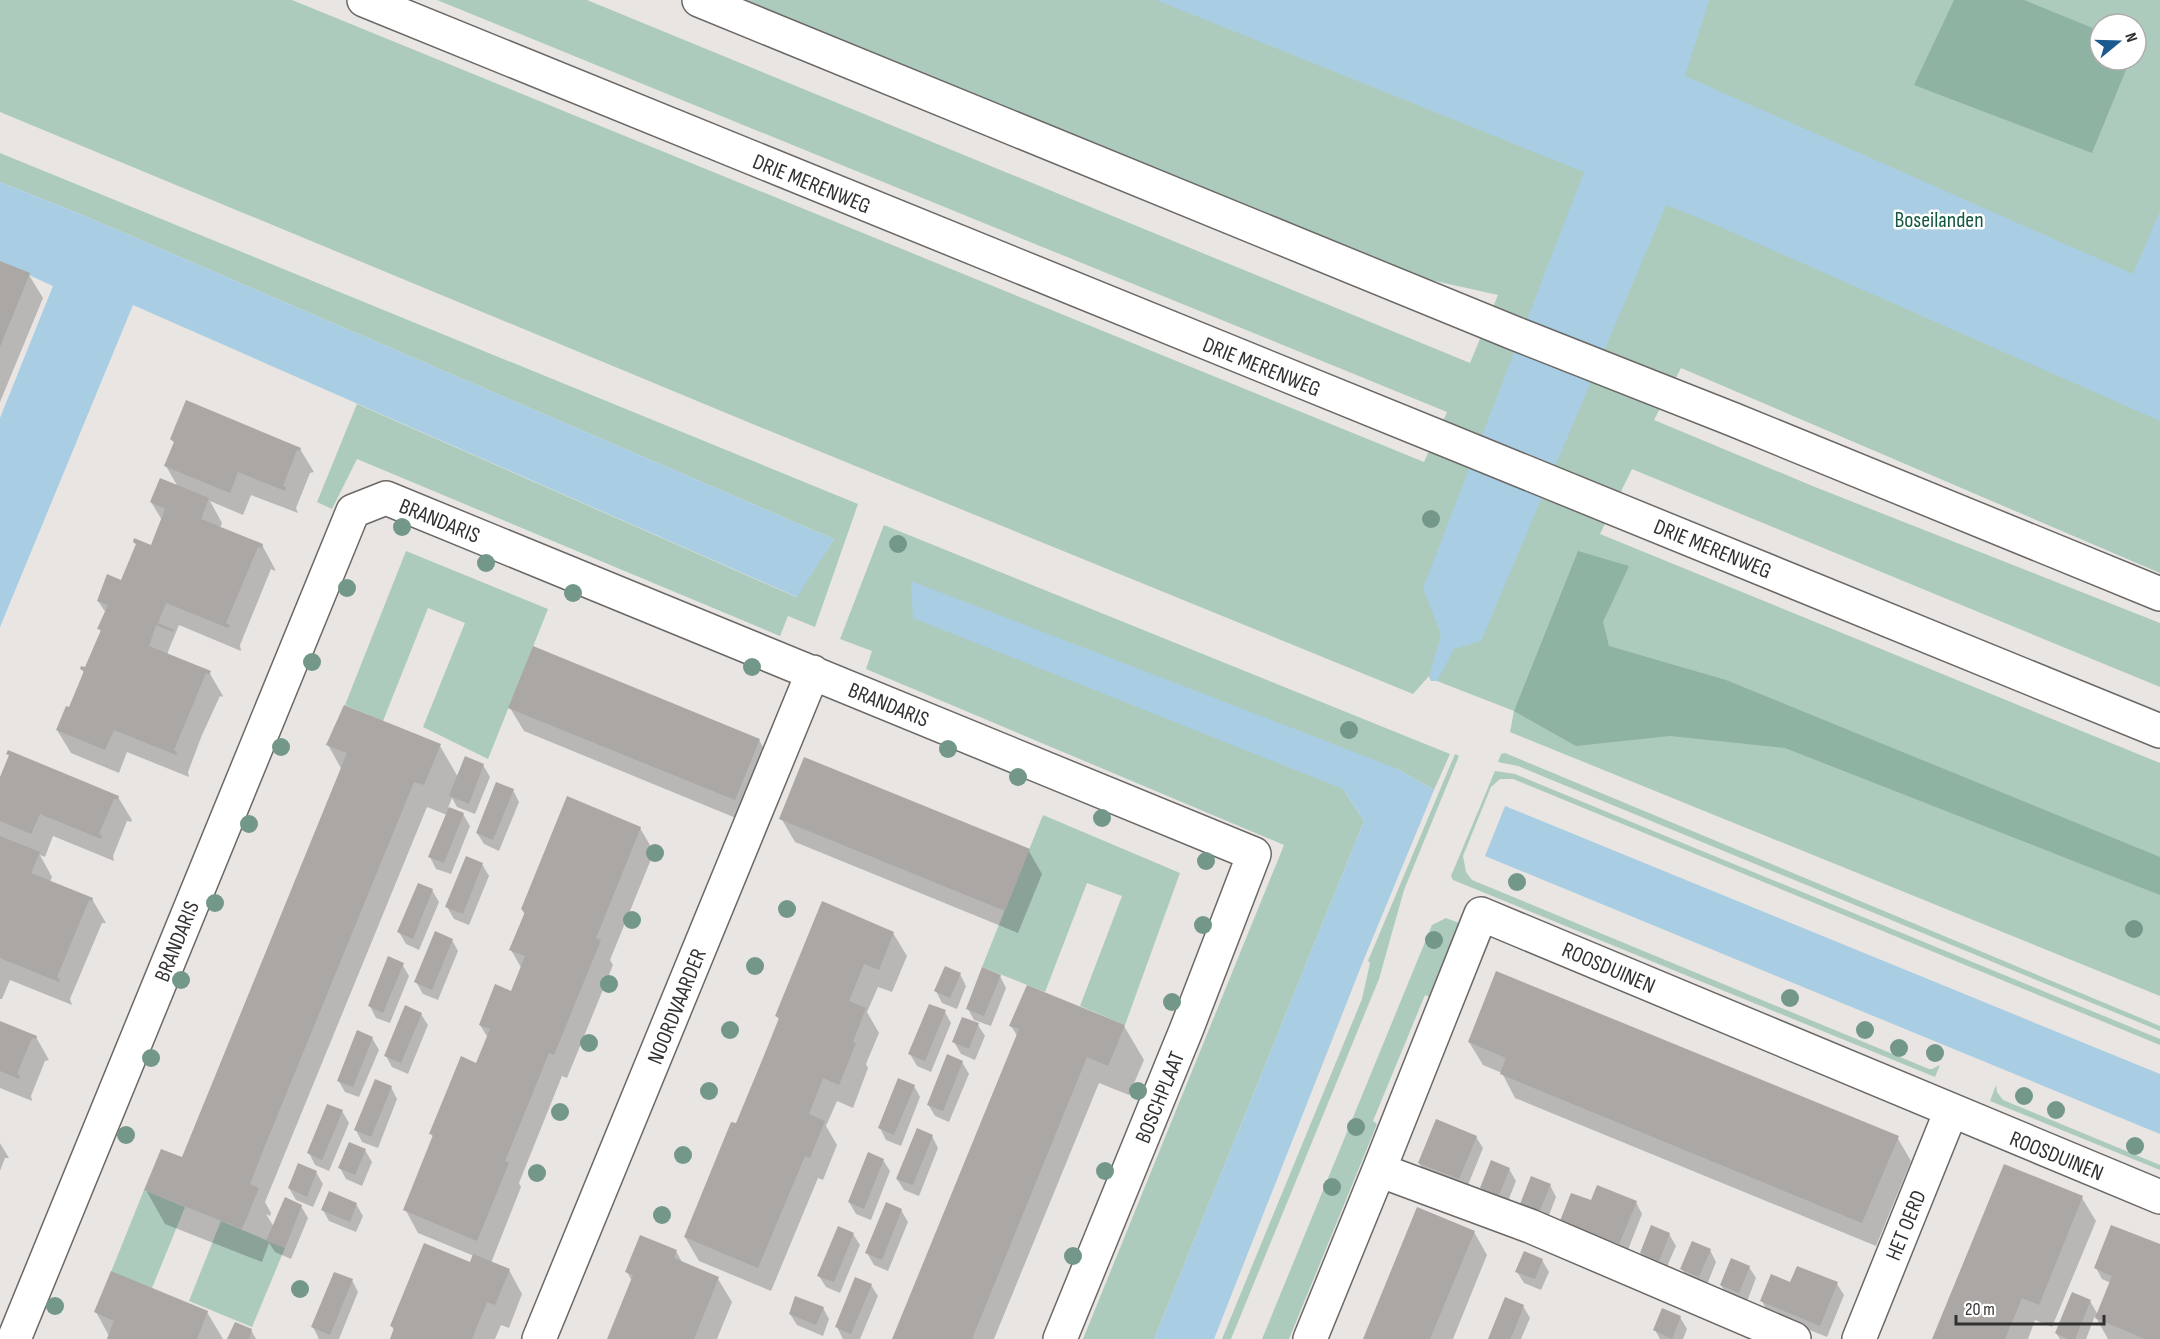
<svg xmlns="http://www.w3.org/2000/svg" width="2160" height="1339" font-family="'Sofia Sans Condensed',sans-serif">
	<rect width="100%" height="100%" fill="#e8e5e3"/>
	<!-- green -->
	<path fill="#adcbbd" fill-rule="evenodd" d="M0 0H292L1424 462 1447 412 437 0H587L1470 363 1498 295 1359 264 705 0H2160V573L1681 368 1654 420 1815 487 2160 623V687L1632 469 1600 534 2160 763V996L1510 732 1514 711 1437 681H1431L1429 676 1413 694 755 425 0 112ZM2100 24H2136V60H2100Z
		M0 153 858 504 815 627 788 616 780 636 357 459 332 509 317 502 357 404 796 597 834 539 85 216 0 182Z
		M884 525 1450 754 1434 790 1398 769 1343 789 1364 821 1154 1339H1083L1284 845 866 669 872 651 840 639Z
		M406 551 548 609 488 759 423 727 465 623 428 608 383 721 345 705Z
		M1505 753 2160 1026V1031L1518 766 1498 762 1501 754Z
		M1455 754 1459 756 1404 890 1379 979 1231 1339H1222L1362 999 1370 963 1368 961Z
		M1495 771 1515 774 2160 1039V1045L1513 779H1500L1491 787 1463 856 1466 872 1472 880 1929 1069H1932L1940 1065 1935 1077 1453 880 1451 876Z
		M1043 815 1180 873 1125 1025 1080 1006 1122 896 1087 883 1045 992 982 967Z
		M1446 918 1459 923 1429 997 1425 995 1373 1121 1377 1124 1289 1339H1262L1432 925Z
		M1996 1085 1997 1092 2003 1100 2160 1165V1170L1990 1101Z
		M144 1190 185 1207 152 1288 111 1272Z
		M221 1221 285 1248 252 1327 189 1301Z"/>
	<!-- forest -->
	<path fill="#8eb3a2" d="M1954 0H2024L2100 31V60H2130L2092 153 1914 85Z
		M1578 551 1629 566 1603 622 1609 646 1726 680 2160 857V895L1785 748 1670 736 1576 746 1514 711Z"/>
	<!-- water -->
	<path fill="#a9cde2" d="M1156 0H1709L1685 76 2133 274 2160 211V421L1709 222 1666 205 1481 641 1454 649 1437 681H1431L1429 676 1441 635 1423 588 1584 172Z
		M0 182 85 216 834 539 797 597 133 305 0 627V418L53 286 0 262Z
		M911 581 1398 769 1434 790 1364 959 1214 1339H1154L1364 821 1343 789 913 618Z
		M1505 806 2160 1074V1134L1485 856Z"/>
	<!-- shadow -->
	<path fill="#0003" d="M0 263 29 275 43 298 0 402Z
		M172 439 300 449 314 472 310 473 296 508 298 513 251 495 243 515 210 501 222 523 220 528 262 545 275 569V571L271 569 240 645 241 651 179 625 169 649 167 655 209 672 223 696 222 697 220 696 202 735 188 772 189 777 127 752 119 773 71 753 57 730 69 709 84 674 82 669H86L101 632 99 628 106 613 98 601 122 582 137 546 135 542 151 547 162 520 151 502 178 487 166 466 175 445Z
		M510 708 759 740 772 763 748 823 524 731Z
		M328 745 440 746 458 777 483 765 490 777 475 814 457 807 452 798 448 808 463 814 470 826 451 874 436 869 430 857 447 815 427 807 265 1202 271 1213 270 1216 266 1214 274 1227 301 1206 308 1218 291 1259 275 1252 269 1243 262 1262 165 1224 146 1190 182 1159 342 770Z
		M8 753 118 797 132 820 131 822 127 821 113 856 114 861 53 836 45 857 40 855 52 877 50 882 92 899 106 923H102L70 999 72 1005 10 980 2 999H0V781L10 757Z
		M513 790 519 802 499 851 484 844 477 833Z
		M568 798 640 828 654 852 610 960 613 965 567 1078 562 1076 519 1183 521 1187 491 1263 509 1270 522 1294 509 1328 501 1325 495 1339H391L394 1331 392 1326 471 1264 474 1256 418 1233 405 1209 434 1138 431 1134 477 1065 488 1038 480 1025 512 993 522 969 511 950 525 915 522 910Z
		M781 818 1029 851 1042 874 1018 933 795 842Z
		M482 864 489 876 469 925 454 919 447 907Z
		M432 890 439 902 419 950 406 944 399 932Z
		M893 933 907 956 892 992 878 987 867 1012 879 1033 866 1064 868 1068 853 1108 837 1101 826 1126 837 1145 823 1180 818 1178 771 1291 699 1261 685 1237 737 1125 780 1021 777 1016Z
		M452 940 458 951 438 1000 423 994 416 982Z
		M402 964 409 976 390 1023 376 1018 370 1006Z
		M960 974 966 986 957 1009 942 1003 936 991Z
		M1000 976 1006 988 991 1026 974 1020 968 1009Z
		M945 1012 951 1023 931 1072 917 1066 910 1054Z
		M421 1014 428 1025 408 1074 392 1067 386 1056Z
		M0 1022 36 1037 49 1060 45 1061 31 1096 32 1101 0 1088Z
		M978 1025 985 1036 975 1060 961 1054 954 1042Z
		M1011 1026H1124L1144 1060 1129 1095 1099 1083 994 1339H894L1018 1037Z
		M372 1038 379 1050 359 1097 345 1092 338 1080Z
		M1469 1042 1897 1137 1911 1161 1876 1246 1515 1098 1502 1073 1483 1065Z
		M962 1062 969 1074 949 1122 935 1116 928 1104Z
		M914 1086 920 1097 901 1146 886 1140 880 1128Z
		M391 1087 397 1099 378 1148 362 1142 356 1130Z
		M342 1111 349 1123 329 1171 315 1165 309 1153Z
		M932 1136 938 1148 919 1196 904 1190 897 1179Z
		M1476 1137 1483 1148 1466 1190 1426 1174 1419 1163Z
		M0 1143 9 1158H5L0 1171Z
		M365 1150 372 1162 362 1186 346 1179 340 1168Z
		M883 1160 890 1171 871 1220 856 1214 849 1202Z
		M1509 1169 1516 1181 1506 1206 1489 1199 1482 1187Z
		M316 1172 323 1184 313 1207 296 1200 289 1188Z
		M1550 1185 1556 1197 1546 1223 1528 1215 1522 1204Z
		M2082 1198 2096 1221 2052 1327 2035 1320 2028 1339H1934Z
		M1592 1202H1636L1642 1214 1626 1255 1568 1232 1561 1220Z
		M356 1204 363 1216 356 1232 329 1221 323 1210Z
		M901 1210 908 1222 888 1271 874 1265 867 1253Z
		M1474 1232 1487 1255 1453 1339H1365Z
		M853 1234 860 1245 840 1293 826 1287 819 1276Z
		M1669 1234 1676 1246 1665 1271 1648 1264 1641 1253Z
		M2160 1246V1339H2108L2095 1316 2086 1339H2060L2056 1333 2090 1301 2098 1315 2111 1283 2102 1279 2096 1268Z
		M1710 1250 1716 1262 1706 1287 1688 1280 1682 1269Z
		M676 1251 683 1264 718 1279 732 1302 717 1339H608L632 1281 627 1272Z
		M1542 1260 1549 1272 1541 1290 1524 1283 1517 1272Z
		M1749 1267 1756 1278 1746 1304 1728 1297 1721 1285Z
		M352 1280 358 1292 339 1339H319L313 1327Z
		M1837 1284 1844 1295 1827 1337 1768 1313 1762 1301Z
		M871 1285 878 1296 860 1339H843L837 1327Z
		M1523 1306 1530 1318 1521 1339H1489Z
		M823 1308 829 1319 823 1336 797 1325 790 1314Z
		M96 1312H207L223 1339H108L109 1336Z
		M1680 1317 1687 1329 1683 1339H1660L1655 1330Z
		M251 1330 256 1339H229Z"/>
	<!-- building -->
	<path fill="#aaa7a5" d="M0 261 30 273 0 347Z
		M186 400 301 448 300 451 297 450 283 486 286 487 285 491 238 472 230 493 164 466 174 442 170 439Z
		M160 478 209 498 201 519 263 544 262 548 258 547 226 623 230 625 228 628 166 603 158 623 174 630 173 632 156 625 149 646 211 671 209 675 206 673 190 712 174 750 177 752 176 755 114 730 105 750 56 730 66 706 69 707 84 671 80 669 81 666 85 667 101 630 97 629 108 605 97 601 107 574 121 580 136 544 133 542 134 538 151 545 165 509 150 502Z
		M533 646 760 739 735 800 508 708Z
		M344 705 441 744 424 785 414 782 264 1148 250 1184 259 1188 242 1229 144 1190 161 1149 182 1157 347 753 326 745Z
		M8 750 119 796 118 799H114L99 834 102 835 101 839 40 814 31 834 0 821V777L9 755 6 754Z
		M465 756 484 764 469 804 449 796Z
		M804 757 1030 849 1005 911 779 819Z
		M496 782 514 789 493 840 476 833Z
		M567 796 641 827 596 938 601 940 554 1055 549 1053 505 1161 509 1163 477 1241 403 1210 433 1135 429 1134 461 1056 476 1063 490 1029 479 1025 495 984 511 991 525 956 509 950 525 912 521 909Z
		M449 807 464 813 444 863 428 857Z
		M0 836 40 852 31 873 93 898 92 901 89 900 57 977 60 979 59 982 0 958Z
		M466 856 483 863 463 914 445 907Z
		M418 883 433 889 413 939 397 932Z
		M822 901 894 932 879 970 864 964 849 1001 866 1008 853 1042 856 1043 839 1085 823 1078 809 1114 825 1121 810 1158 805 1156 758 1268 684 1237 731 1122 736 1123 765 1053 779 1018 775 1016Z
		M435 931 453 939 432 990 414 982Z
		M388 956 404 963 383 1013 368 1006Z
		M945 966 961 973 950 998 934 991Z
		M982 967 1001 975 984 1016 966 1009Z
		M1496 971 1899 1136 1862 1223 1500 1074 1506 1058 1468 1042Z
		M1027 985 1125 1025 1108 1066 1087 1057 972 1339H892L1019 1029 1009 1026Z
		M929 1004 946 1010 925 1061 908 1054Z
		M405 1005 422 1013 401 1063 384 1056Z
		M962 1017 979 1023 969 1049 952 1042Z
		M0 1021 37 1036 36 1039 32 1038 17 1074 20 1075 19 1079 0 1071Z
		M357 1030 373 1037 353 1087 337 1081Z
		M947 1054 963 1061 943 1111 927 1105Z
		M898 1078 915 1085 894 1135 878 1128Z
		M375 1079 392 1086 371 1137 354 1130Z
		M327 1104 343 1110 322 1160 307 1153Z
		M1436 1119 1477 1136 1459 1179 1418 1163Z
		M917 1128 933 1135 913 1185 896 1179Z
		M349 1142 366 1149 355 1175 338 1168Z
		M868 1152 884 1159 864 1209 848 1202Z
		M1491 1160 1510 1168 1499 1195 1480 1188Z
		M298 1163 317 1171 307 1197 288 1188Z
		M2004 1164 2083 1196 2054 1268 2039 1305 2022 1298 2005 1339H1932Z
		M1531 1176 1551 1184 1539 1212 1520 1204Z
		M1597 1185 1637 1201 1619 1244 1560 1221 1571 1193 1591 1200Z
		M329 1191 357 1203 350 1222 321 1210Z
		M285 1197 302 1205 285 1248 266 1241Z
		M886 1202 902 1209 882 1260 865 1253Z
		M1417 1207 1475 1231 1430 1339H1363Z
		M1651 1225 1670 1233 1659 1261 1640 1253Z
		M2111 1225 2160 1244V1339H2145L2095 1318 2112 1276 2094 1268Z
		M838 1226 854 1233 834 1282 817 1276Z
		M640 1235 677 1250 674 1258 719 1277 694 1339H607L633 1275 625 1272Z
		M1692 1241 1711 1249 1699 1277 1680 1269Z
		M424 1243 470 1262 473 1254 510 1269 495 1305 487 1302 472 1339H390L394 1328 390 1326Z
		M1524 1251 1543 1259 1535 1279 1515 1272Z
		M1731 1258 1750 1266 1739 1293 1720 1285Z
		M1797 1266 1838 1282 1820 1326 1760 1301 1771 1274 1790 1282Z
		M111 1271 208 1311 197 1339H107L114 1321 94 1312Z
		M334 1272 353 1279 330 1335 311 1327Z
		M855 1277 872 1284 851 1334 835 1327Z
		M2072 1292 2091 1300 2075 1339H2068L2055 1333Z
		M795 1296 824 1307 816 1325 789 1314Z
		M1505 1297 1524 1305 1514 1331 1510 1339H1488Z
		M1662 1308 1681 1316 1672 1339 1653 1330Z
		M235 1322 252 1329 249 1339H227Z"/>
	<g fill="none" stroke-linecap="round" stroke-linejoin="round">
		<!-- minor casing -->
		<g stroke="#6b6866" stroke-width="36">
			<path id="minor" d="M1379 1170 1530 1226 1794 1339
				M14 1339 353 511 386 498 1254 854 1187 1028 1060 1339
				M539 1339 813 672
				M1310 1339 1379 1170 1481 914 2160 1197
				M1859 1339 1951 1111"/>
		</g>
		<!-- highway casing -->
		<g stroke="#6b6866" stroke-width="36">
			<path id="highway" d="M364 0C962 244 1562 486 2160 731
				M699 0 1514 333 1732 419 2160 594"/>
		</g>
		<!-- minor -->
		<use href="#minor" stroke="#fff" stroke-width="33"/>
		<!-- highway -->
		<use href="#highway" stroke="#fff" stroke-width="33"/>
	</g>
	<!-- trees -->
	<g fill="#739789">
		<circle cx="1431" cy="519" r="9"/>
		<circle cx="402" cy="527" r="9"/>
		<circle cx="898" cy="544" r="9"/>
		<circle cx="486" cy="563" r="9"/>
		<circle cx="347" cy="588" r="9"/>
		<circle cx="573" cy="593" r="9"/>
		<circle cx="312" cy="662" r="9"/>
		<circle cx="752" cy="667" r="9"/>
		<circle cx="1349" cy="730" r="9"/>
		<circle cx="281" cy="747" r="9"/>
		<circle cx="948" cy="749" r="9"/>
		<circle cx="1018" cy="777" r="9"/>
		<circle cx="1102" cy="818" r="9"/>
		<circle cx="249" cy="824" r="9"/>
		<circle cx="655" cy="853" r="9"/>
		<circle cx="1206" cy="861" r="9"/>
		<circle cx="1517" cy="882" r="9"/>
		<circle cx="215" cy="903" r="9"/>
		<circle cx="787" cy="909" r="9"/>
		<circle cx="632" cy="920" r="9"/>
		<circle cx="1203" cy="925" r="9"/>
		<circle cx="2134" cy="929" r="9"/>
		<circle cx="1434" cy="940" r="9"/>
		<circle cx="755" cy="966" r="9"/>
		<circle cx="181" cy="980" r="9"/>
		<circle cx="609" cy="984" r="9"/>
		<circle cx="1790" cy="998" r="9"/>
		<circle cx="1172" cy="1002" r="9"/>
		<circle cx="730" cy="1030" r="9"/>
		<circle cx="1865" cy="1030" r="9"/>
		<circle cx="589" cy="1043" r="9"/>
		<circle cx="1899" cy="1048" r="9"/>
		<circle cx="1935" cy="1053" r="9"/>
		<circle cx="151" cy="1058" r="9"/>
		<circle cx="709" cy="1091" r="9"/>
		<circle cx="1138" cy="1091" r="9"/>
		<circle cx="2024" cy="1096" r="9"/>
		<circle cx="2056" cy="1110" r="9"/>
		<circle cx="560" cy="1112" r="9"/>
		<circle cx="1356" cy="1127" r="9"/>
		<circle cx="126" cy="1135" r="9"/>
		<circle cx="2135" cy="1146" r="9"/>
		<circle cx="683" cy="1155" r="9"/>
		<circle cx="1105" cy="1171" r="9"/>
		<circle cx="537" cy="1173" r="9"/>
		<circle cx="1332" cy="1187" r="9"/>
		<circle cx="662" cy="1215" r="9"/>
		<circle cx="1073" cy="1256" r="9"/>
		<circle cx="300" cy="1289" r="9"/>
		<circle cx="55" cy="1306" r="9"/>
	</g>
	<g text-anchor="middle" stroke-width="5" stroke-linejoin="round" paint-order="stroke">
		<!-- street labels -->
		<g font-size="22" fill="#323130" stroke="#fff">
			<text transform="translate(812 183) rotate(22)" y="8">DRIE MERENWEG</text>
			<text transform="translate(1262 366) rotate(22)" y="8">DRIE MERENWEG</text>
			<text transform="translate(440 520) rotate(22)" y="8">BRANDARIS</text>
			<text transform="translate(1713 548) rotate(22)" y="8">DRIE MERENWEG</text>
			<text transform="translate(889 704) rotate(22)" y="8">BRANDARIS</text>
			<text transform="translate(176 941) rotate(-68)" y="8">BRANDARIS</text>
			<text transform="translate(1609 967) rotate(23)" y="8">ROOSDUINEN</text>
			<text transform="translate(676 1006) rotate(-68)" y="8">NOORDVAARDER</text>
			<text transform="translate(1159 1097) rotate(-68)" y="8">BOSCHPLAAT</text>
			<text transform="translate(2057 1155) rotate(22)" y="8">ROOSDUINEN</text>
			<text transform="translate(1905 1225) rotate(-68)" y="8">HET OERD</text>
		</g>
		<!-- park labels -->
		<g font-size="22" fill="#135840" stroke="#fff">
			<text x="1939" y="227">Boseilanden</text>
		</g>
	</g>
	<!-- north arrow -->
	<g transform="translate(2118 42) rotate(71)"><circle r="28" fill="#ffffff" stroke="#adadac" stroke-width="1.5"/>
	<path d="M0-4.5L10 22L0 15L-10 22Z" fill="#1b598f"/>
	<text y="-9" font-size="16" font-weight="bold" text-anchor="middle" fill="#323130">N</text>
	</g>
	<!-- scale -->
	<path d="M1956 1315v9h148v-9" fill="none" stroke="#323130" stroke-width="3"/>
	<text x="1965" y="1315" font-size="18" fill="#323130" stroke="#ffffff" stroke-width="4.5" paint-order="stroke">20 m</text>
</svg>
